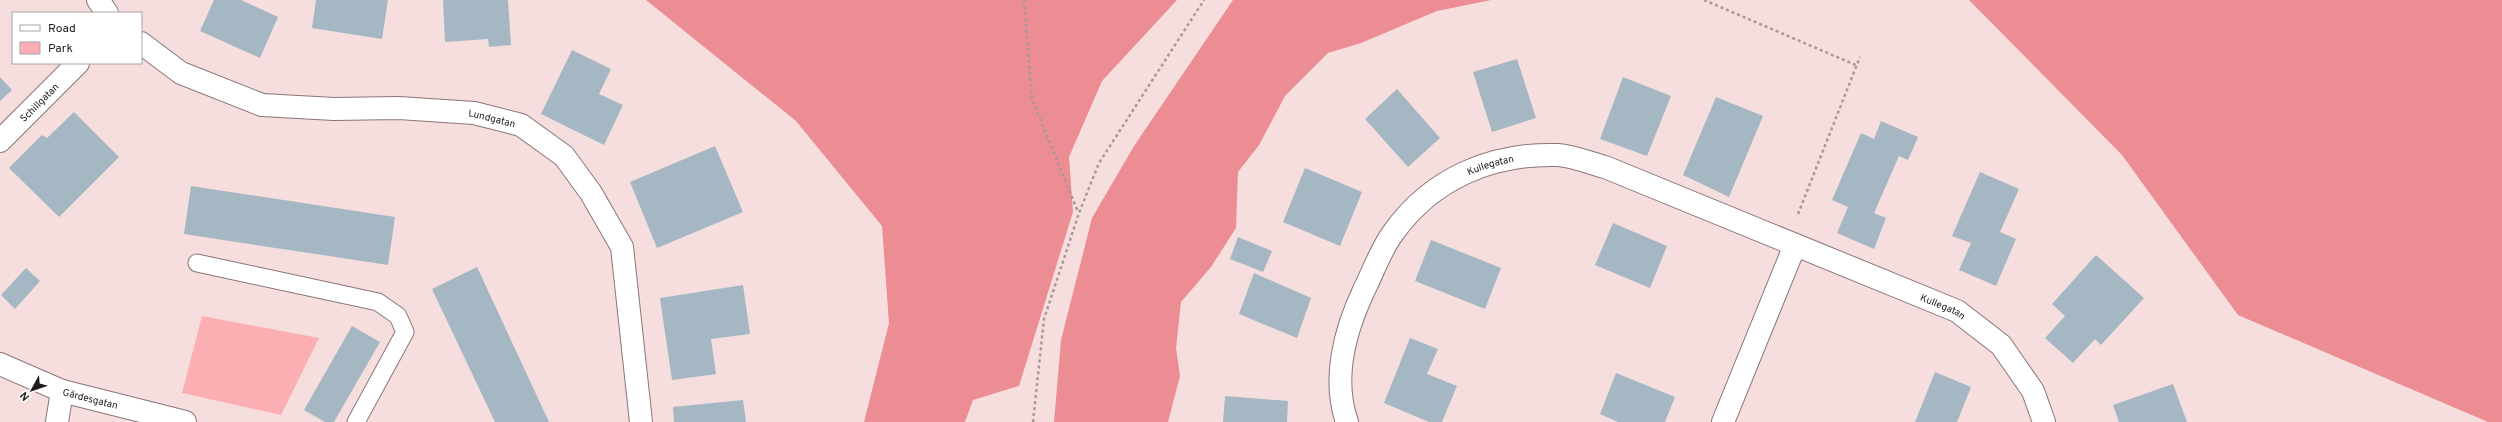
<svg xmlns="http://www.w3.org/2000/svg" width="2502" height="422" font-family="Overpass,sans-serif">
	<rect width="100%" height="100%" fill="#f6dede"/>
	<!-- green -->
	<path fill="#fcafb3" d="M202 316 319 338 281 415 182 393Z"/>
	<!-- forest -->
	<path fill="#eb8d93" d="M646 0H1177L1102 81 1069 157 1073 212 1019 386 973 400 965 422H864L889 323 882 226 796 121Z
		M1233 0H1491L1437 11 1361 43 1328 53 1285 96 1259 145 1238 172 1236 228 1211 267 1181 302 1176 348 1180 376 1168 422H1054L1061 340 1092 218 1134 146Z
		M1969 0H2502V422H2488L2238 315 2122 155Z"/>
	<!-- building -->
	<path fill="#a4b7c2" d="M214 0H241L278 17 260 58 200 31Z
		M316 0H388L382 39 312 28Z
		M443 0H508L511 45 489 47 488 39 445 42Z
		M572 50 611 69 599 94 623 105 604 145 541 114Z
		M1517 59 1536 118 1492 132 1473 72Z
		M0 77 12 90 0 101Z
		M1623 77 1671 96 1647 156 1600 139Z
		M1397 89 1440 138 1408 167 1365 119Z
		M1716 97 1763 116 1729 197 1683 175Z
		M74 112 119 157 59 217 9 168 42 135 47 138Z
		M1881 121 1918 137 1908 160 1899 156 1874 213 1886 218 1874 249 1837 233 1848 207 1832 200 1861 133 1874 139Z
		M715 146 743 212 657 248 630 182Z
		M1305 168 1362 192 1340 246 1283 222Z
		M1980 172 2019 189 2000 232 2016 239 1996 286 1959 270 1971 243 1952 236Z
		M191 186 395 217 388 265 184 234Z
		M1613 223 1667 246 1650 288 1595 265Z
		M1238 237 1272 251 1263 272 1230 259Z
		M1431 240 1501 268 1485 309 1415 281Z
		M2096 255 2144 298 2101 345 2095 339 2073 363 2045 338 2065 316 2052 304Z
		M477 267 549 422H495L439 304 432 289Z
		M26 268 40 281 15 309 1 295Z
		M1254 273 1311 298 1297 338 1239 314Z
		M743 285 750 334 711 339 716 374 672 380 660 298Z
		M352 326 380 342 334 422H325L304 410Z
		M1410 338 1438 349 1427 374 1457 386 1442 422H1429L1384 403Z
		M1935 372 1971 387 1957 422H1915Z
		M1616 373 1675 397 1665 422H1618L1600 414Z
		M2173 384 2187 422H2119L2113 405Z
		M1225 396 1288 401 1287 422H1223Z
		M743 400 746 422H674L673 407Z"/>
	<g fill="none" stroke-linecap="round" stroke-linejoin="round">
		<!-- lane casing -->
		<g stroke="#8a7576" stroke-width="19">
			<path id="lane" d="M197 263 378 302 398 316 405 332 356 422"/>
		</g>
		<!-- street casing -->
		<g stroke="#8a7576" stroke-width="24">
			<g id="street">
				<path d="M98 0 107 13"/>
				<path id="s1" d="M141 43 181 73 262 105 334 109 399 108 474 113 521 125 564 156 591 193 622 247 641 422"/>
				<path id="s2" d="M0 141 78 63"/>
				<path id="s3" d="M0 364 62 391 185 422"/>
				<path d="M57 422 62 391"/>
				<path id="s4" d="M1347 422C1332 379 1345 330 1364 290 1373 272 1381 249 1393 233 1432 178 1492 153 1558 155 1573 156 1590 163 1605 167L1957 311 2001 345 2033 391 2044 422"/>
				<path d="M1723 422 1795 245"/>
			</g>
		</g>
		<!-- path -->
		<path stroke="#aa9797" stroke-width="2.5" stroke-dasharray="3 3" stroke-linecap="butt" d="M1024 0 1032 99 1078 212
			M1704 0 1858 66
			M1798 214 1860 57
			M1033 422 1044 319 1079 213 1099 163 1204 0"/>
		<!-- lane -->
		<use href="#lane" stroke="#fff" stroke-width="17"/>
		<!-- street -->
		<use href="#street" stroke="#fff" stroke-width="22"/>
	</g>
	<g text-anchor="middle" stroke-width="3" stroke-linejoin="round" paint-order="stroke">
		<!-- street labels -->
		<g font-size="10" fill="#221a1a" stroke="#fff">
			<text dy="4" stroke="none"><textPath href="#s2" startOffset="55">Schillgatan</textPath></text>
			<text dy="4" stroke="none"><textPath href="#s1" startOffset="368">Lundgatan</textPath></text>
			<text dy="4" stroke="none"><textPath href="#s4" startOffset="322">Kullegatan</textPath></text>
			<text dy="4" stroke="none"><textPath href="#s4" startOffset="805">Kullegatan</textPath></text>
			<text dy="4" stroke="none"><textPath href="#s3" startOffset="97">Gärdesgatan</textPath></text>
		</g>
	</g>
	<!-- legend -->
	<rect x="12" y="12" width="130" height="52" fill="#ffffff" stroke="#a7a3a3"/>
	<rect x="20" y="25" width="20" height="6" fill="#ffffff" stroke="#a7a3a3"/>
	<text x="48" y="32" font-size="12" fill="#221a1a">Road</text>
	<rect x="20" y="42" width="20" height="12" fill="#fcafb3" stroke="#a7a3a3"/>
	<text x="48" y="52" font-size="12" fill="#221a1a">Park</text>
	<!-- north arrow -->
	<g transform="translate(32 390) rotate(230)" stroke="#ffffff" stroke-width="3" paint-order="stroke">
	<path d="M0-3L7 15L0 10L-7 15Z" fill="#221a1a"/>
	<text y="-6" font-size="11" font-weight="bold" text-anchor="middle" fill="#221a1a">N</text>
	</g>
</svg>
